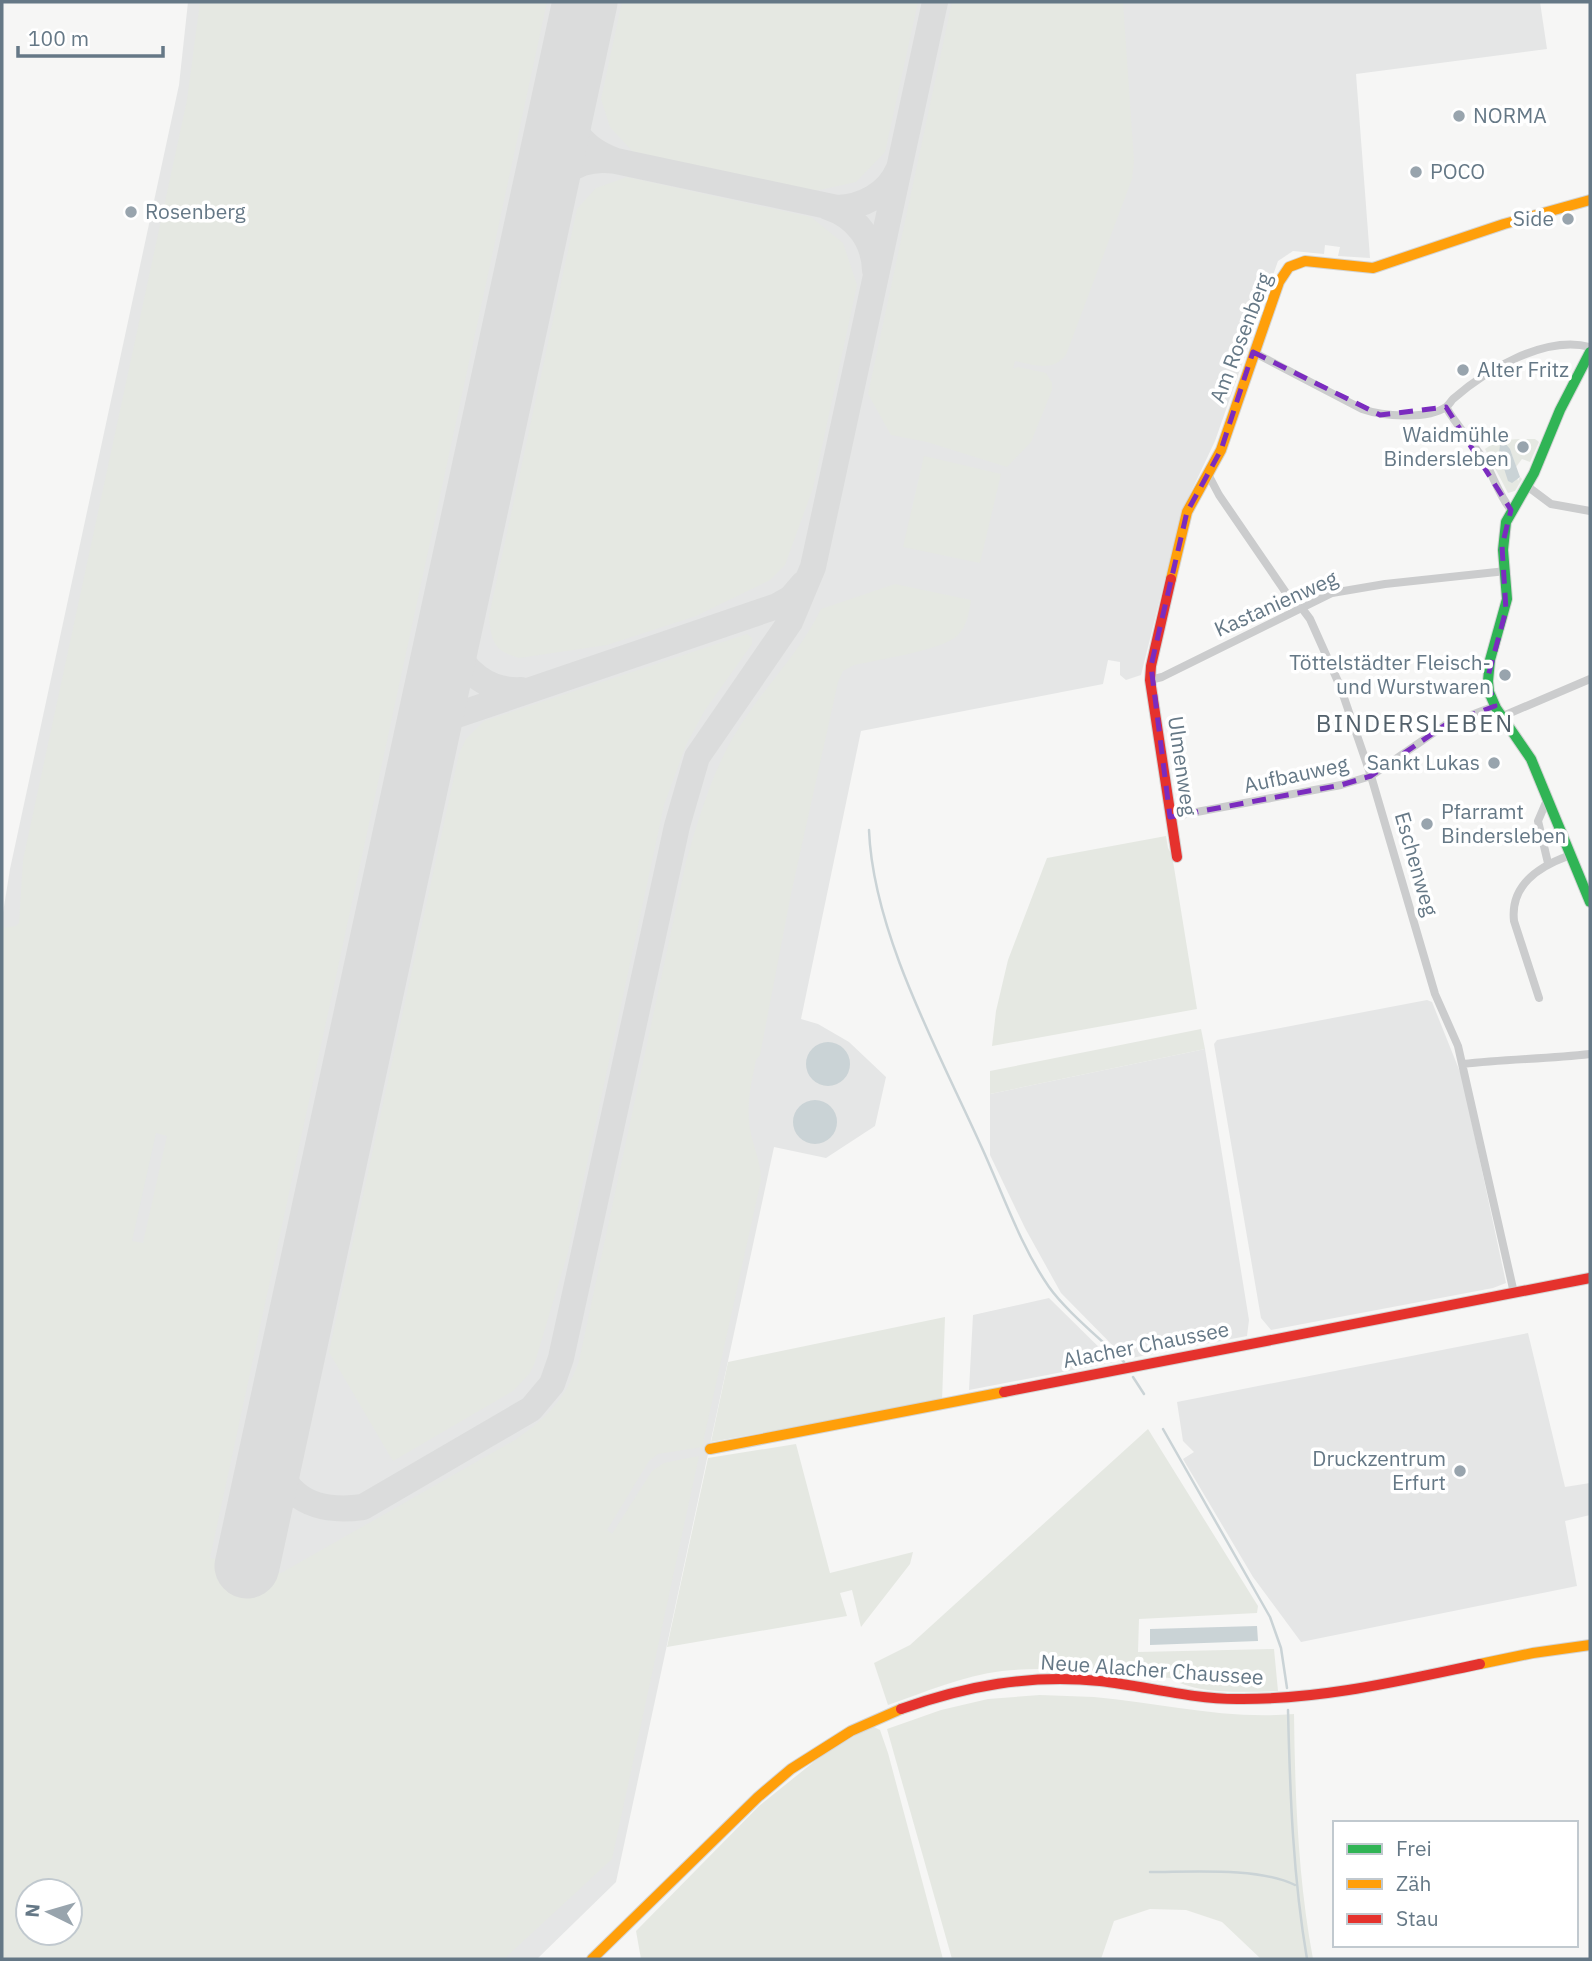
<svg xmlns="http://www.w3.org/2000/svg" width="1592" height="1961" font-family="'IBM Plex Sans',sans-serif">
	<rect width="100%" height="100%" fill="#f6f6f5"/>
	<!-- built -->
	<path fill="#e5e6e6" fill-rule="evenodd" d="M188 2H1540L1547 49 1356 74 1370 258 1338 256 1340 247 1325 245 1324 254 1293 251 1278 261 1215 441 1182 511 1141 675 1126 680 1120 675V662L1108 660 1103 684 861 731 801 1019 818 1024 849 1042 886 1077 875 1126 826 1158 774 1147 616 1882 537 1959H2V919L10 869 179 85ZM28 1891H70V1933H28Z
		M1427 1000 1432 1002 1462 1077 1506 1283 1493 1288 1271 1330 1261 1318 1214 1044 1217 1040Z
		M1205 1049 1249 1320 1247 1336 1126 1359 1061 1293 1025 1228 990 1155V1094Z
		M1049 1298 1114 1362 969 1390 973 1315Z
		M1528 1333 1565 1487 1590 1483V1515L1565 1521 1577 1586 1301 1642 1253 1577 1183 1459 1194 1452 1183 1441 1177 1402Z"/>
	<!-- green -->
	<path fill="#e5e8e2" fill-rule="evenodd" d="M200 2H547L210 1558 281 1573 515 1440C549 1416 565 1400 579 1361L686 862C700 814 714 765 742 723 767 684 801 651 821 609L895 584 971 600C969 612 967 627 957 636 942 650 877 660 854 665L843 671 838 682 791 894 760 1055 756 1060C752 1080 747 1100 749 1120 750 1141 761 1159 761 1180L702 1447 658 1454 649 1461 607 1530 612 1534 652 1471 664 1463 699 1456 612 1859 504 1959H2V928L16 926 19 923 23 860 187 100ZM156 1133 167 1136 143 1243 132 1241ZM28 1891H70V1933H28Z
		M622 2H918L885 152 856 182 815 191 633 152 610 127 601 99Z
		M952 2H1123L1134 161 1132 179 1066 355C1051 373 1034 364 1015 361L1013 369 1018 367 1046 373 1052 383V390L1031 442 1007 467 927 442 891 435 868 394Z
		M627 177 811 217 843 243 857 285 813 488 785 565 770 580 696 616 607 645 519 658C494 651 491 641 489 616L577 209 596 188Z
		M1535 439 1539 442 1530 462 1522 459 1516 467 1510 449 1518 481 1520 477 1522 479 1515 491 1508 493 1485 449C1499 438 1517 439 1535 439Z
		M924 456 1001 474 980 563 903 547Z
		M747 634 752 638V644L705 710 686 745 664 805 568 1252 535 1362 530 1373 513 1391 393 1461 329 1352 459 754 466 739 484 721Z
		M1166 836 1168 848 1172 855 1197 1009 992 1046 996 1011 1008 960 1047 858Z
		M1201 1029 1205 1049 990 1094V1071Z
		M945 1317 942 1401 711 1442 728 1362Z
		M1148 1429 1258 1606 1257 1613 1139 1619 1138 1652 1274 1649 1278 1691C1246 1692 1197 1695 1170 1678 1114 1675 1059 1665 1002 1671 963 1676 925 1692 888 1705L874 1663 910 1645Z
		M796 1444 830 1573 913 1552 910 1564 861 1627 852 1590 840 1593 847 1616 667 1647 708 1458Z
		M1040 1695C1058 1696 1076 1696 1094 1697 1160 1703 1227 1720 1294 1714 1295 1796 1298 1878 1313 1959H1261L1222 1922 1186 1910 1150 1909 1114 1921 1101 1959H952L887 1729 941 1710 988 1699Z
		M872 1726 880 1730 888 1753 943 1959H641L636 1931 759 1806 826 1752Z"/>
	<!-- water -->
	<path fill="#cad3d6" d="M1505 443 1510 449 1520 477 1512 483 1508 481 1499 453 1500 445Z
		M806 1064a22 22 0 1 1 44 0a22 22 0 1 1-44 0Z
		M793 1122a22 22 0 1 1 44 0a22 22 0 1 1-44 0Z
		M1257 1626 1258 1641 1150 1645V1629Z"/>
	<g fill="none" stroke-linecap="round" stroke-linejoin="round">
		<!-- stream -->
		<path stroke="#cad3d6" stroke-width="2.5" d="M869 830C873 934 940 1054 982 1148 1003 1194 1020 1245 1049 1287 1066 1311 1102 1340 1124 1362
			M1133 1377 1144 1394
			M1163 1429 1270 1617 1281 1648 1287 1688
			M1288 1710C1290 1794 1293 1877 1307 1959
			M1150 1872C1191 1872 1259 1867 1295 1885"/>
		<!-- taxiway -->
		<path stroke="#dbdcdc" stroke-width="26" d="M570 71C561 115 572 145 616 161
			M828 207C856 216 874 240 875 270
			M537 220C549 181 572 154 616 161L837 208C862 207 888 194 898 170
			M454 607C453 618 451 630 454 641 461 672 490 692 521 690
			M414 791C422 761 426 733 454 716L777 606 791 598 803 584
			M276 1427C270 1488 304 1515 363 1507L531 1409 552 1384 561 1358 677 826 697 757 790 622 813 567 935 2"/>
		<!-- runway -->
		<path stroke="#dbdcdc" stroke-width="65" d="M247 1566 585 2"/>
		<!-- fast casing -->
		<g stroke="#d3d4d4" stroke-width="12">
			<path id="fast" d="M1590 352 1560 410 1534 473 1506 522 1503 550 1507 599 1490 660 1488 681 1489 692 1496 708 1531 759 1590 902"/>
		</g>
		<!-- slow casing -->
		<g stroke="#d3d4d4" stroke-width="12">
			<path id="slow" d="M1171 579 1187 512 1221 450 1279 282 1289 267 1305 261 1373 268 1504 224 1590 200
				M710 1449 1004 1392
				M1480 1664 1533 1653 1590 1645
				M592 1959 758 1797 791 1769 851 1731 901 1709"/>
		</g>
		<!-- jam casing -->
		<g stroke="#d3d4d4" stroke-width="12">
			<path id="jam" d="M1171 579 1151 666 1150 680 1177 857
				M1004 1392 1590 1278
				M901 1709C966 1686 1029 1674 1100 1681 1145 1686 1191 1699 1237 1699 1320 1700 1399 1681 1480 1664"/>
		</g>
		<!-- street -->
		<path stroke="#cbcccd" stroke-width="8" d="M1253 352 1362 409C1382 416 1427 420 1446 407 1449 405 1451 401 1453 399 1486 370 1545 335 1590 347
			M1446 407C1456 425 1470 439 1482 457 1493 474 1498 494 1511 510
			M1209 476 1219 495 1291 600 1301 607 1310 619 1340 686 1371 776 1435 994 1458 1046 1514 1293
			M1527 486 1551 504 1590 511
			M1150 680 1162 677 1332 593 1385 584 1506 571
			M1503 716 1590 679
			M1547 800 1538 821 1548 863
			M1170 817 1341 785 1371 776 1445 725 1495 706
			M1539 998 1514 921C1510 885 1538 867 1568 856
			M1463 1064C1506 1059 1547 1059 1590 1054"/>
		<!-- fast -->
		<use href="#fast" stroke="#30b455" stroke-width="10"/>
		<!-- slow -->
		<use href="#slow" stroke="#ff9f0a" stroke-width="10"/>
		<!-- jam -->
		<use href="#jam" stroke="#e5322d" stroke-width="10"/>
	</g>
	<!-- marked area -->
	<path fill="none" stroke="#7b2cbf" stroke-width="5" stroke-dasharray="14 9" stroke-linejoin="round" d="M1253 352 1380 415 1446 407 1511 510 1502 546 1506 610 1487 680 1495 706 1445 725 1371 776 1341 785 1170 817 1151 666 1187 512 1221 450Z"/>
	<!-- markers -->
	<g fill="#98a4ad" stroke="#fff" stroke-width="2.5">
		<circle cx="1459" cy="116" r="7"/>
		<circle cx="1416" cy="172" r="7"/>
		<circle cx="131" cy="212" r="7"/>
		<circle cx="1568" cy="219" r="7"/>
		<circle cx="1463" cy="370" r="7"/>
		<circle cx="1523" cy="447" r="7"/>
		<circle cx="1505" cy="675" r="7"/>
		<circle cx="1494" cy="763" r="7"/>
		<circle cx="1427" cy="824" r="7"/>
		<circle cx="1460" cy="1471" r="7"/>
	</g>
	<g text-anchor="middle" stroke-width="7" stroke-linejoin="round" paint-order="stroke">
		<!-- poi labels -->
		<g font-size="21" fill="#657886" stroke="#fff" text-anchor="start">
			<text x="1473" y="123">NORMA</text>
			<text x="1430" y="179">POCO</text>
			<text x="145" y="219">Rosenberg</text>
			<text x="1554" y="226" text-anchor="end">Side</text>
			<text x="1477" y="377">Alter Fritz</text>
			<text x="1509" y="442" text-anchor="end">Waidmühle<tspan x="1509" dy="24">Bindersleben</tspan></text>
			<text x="1491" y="670" text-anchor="end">Töttelstädter Fleisch-<tspan x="1491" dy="24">und Wurstwaren</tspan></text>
			<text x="1480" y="770" text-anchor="end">Sankt Lukas</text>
			<text x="1441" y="819">Pfarramt<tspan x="1441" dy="24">Bindersleben</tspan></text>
			<text x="1446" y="1466" text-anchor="end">Druckzentrum<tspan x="1446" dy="24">Erfurt</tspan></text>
		</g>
		<!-- street labels -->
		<g font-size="21" fill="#657886" stroke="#fff">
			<text transform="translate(1241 338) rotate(-69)" y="7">Am Rosenberg</text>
			<text transform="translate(1276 604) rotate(-24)" y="7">Kastanienweg</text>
			<text transform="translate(1182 766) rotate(82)" y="7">Ulmenweg</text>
			<text transform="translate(1296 775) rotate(-12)" y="7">Aufbauweg</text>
			<text transform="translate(1416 864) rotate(74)" y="7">Eschenweg</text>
			<text transform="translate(1146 1345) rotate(-11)" y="7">Alacher Chaussee</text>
			<text transform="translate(1152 1670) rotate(4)" y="7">Neue Alacher Chaussee</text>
		</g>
		<!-- quarter labels -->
		<g font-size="24" letter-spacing="2" fill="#53616b" stroke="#fff">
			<text x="1415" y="732">BINDERSLEBEN</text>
		</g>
	</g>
	<!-- border -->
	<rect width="1592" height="1961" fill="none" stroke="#657886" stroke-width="7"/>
	<!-- legend -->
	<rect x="1333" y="1821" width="245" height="126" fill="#ffffff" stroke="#c1c9cf" stroke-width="2"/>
	<rect x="1347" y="1844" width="35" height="10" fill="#30b455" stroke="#c1c9cf" stroke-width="2"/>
	<text x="1396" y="1856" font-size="21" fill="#657886">Frei</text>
	<rect x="1347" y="1879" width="35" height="10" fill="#ff9f0a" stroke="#c1c9cf" stroke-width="2"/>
	<text x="1396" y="1891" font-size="21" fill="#657886">Zäh</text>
	<rect x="1347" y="1914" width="35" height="10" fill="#e5322d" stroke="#c1c9cf" stroke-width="2"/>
	<text x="1396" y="1926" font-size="21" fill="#657886">Stau</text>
	<!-- north arrow -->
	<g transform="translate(49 1912) rotate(275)"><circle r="33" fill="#ffffff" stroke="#c1c9cf" stroke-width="2"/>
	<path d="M0-5L12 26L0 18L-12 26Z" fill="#98a4ad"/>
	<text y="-10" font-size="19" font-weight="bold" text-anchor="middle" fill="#657886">N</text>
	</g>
	<!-- scale -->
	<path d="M18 46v10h145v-10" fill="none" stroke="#657886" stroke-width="3.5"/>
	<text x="28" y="46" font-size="21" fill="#657886" stroke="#ffffff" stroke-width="5" paint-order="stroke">100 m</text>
</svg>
